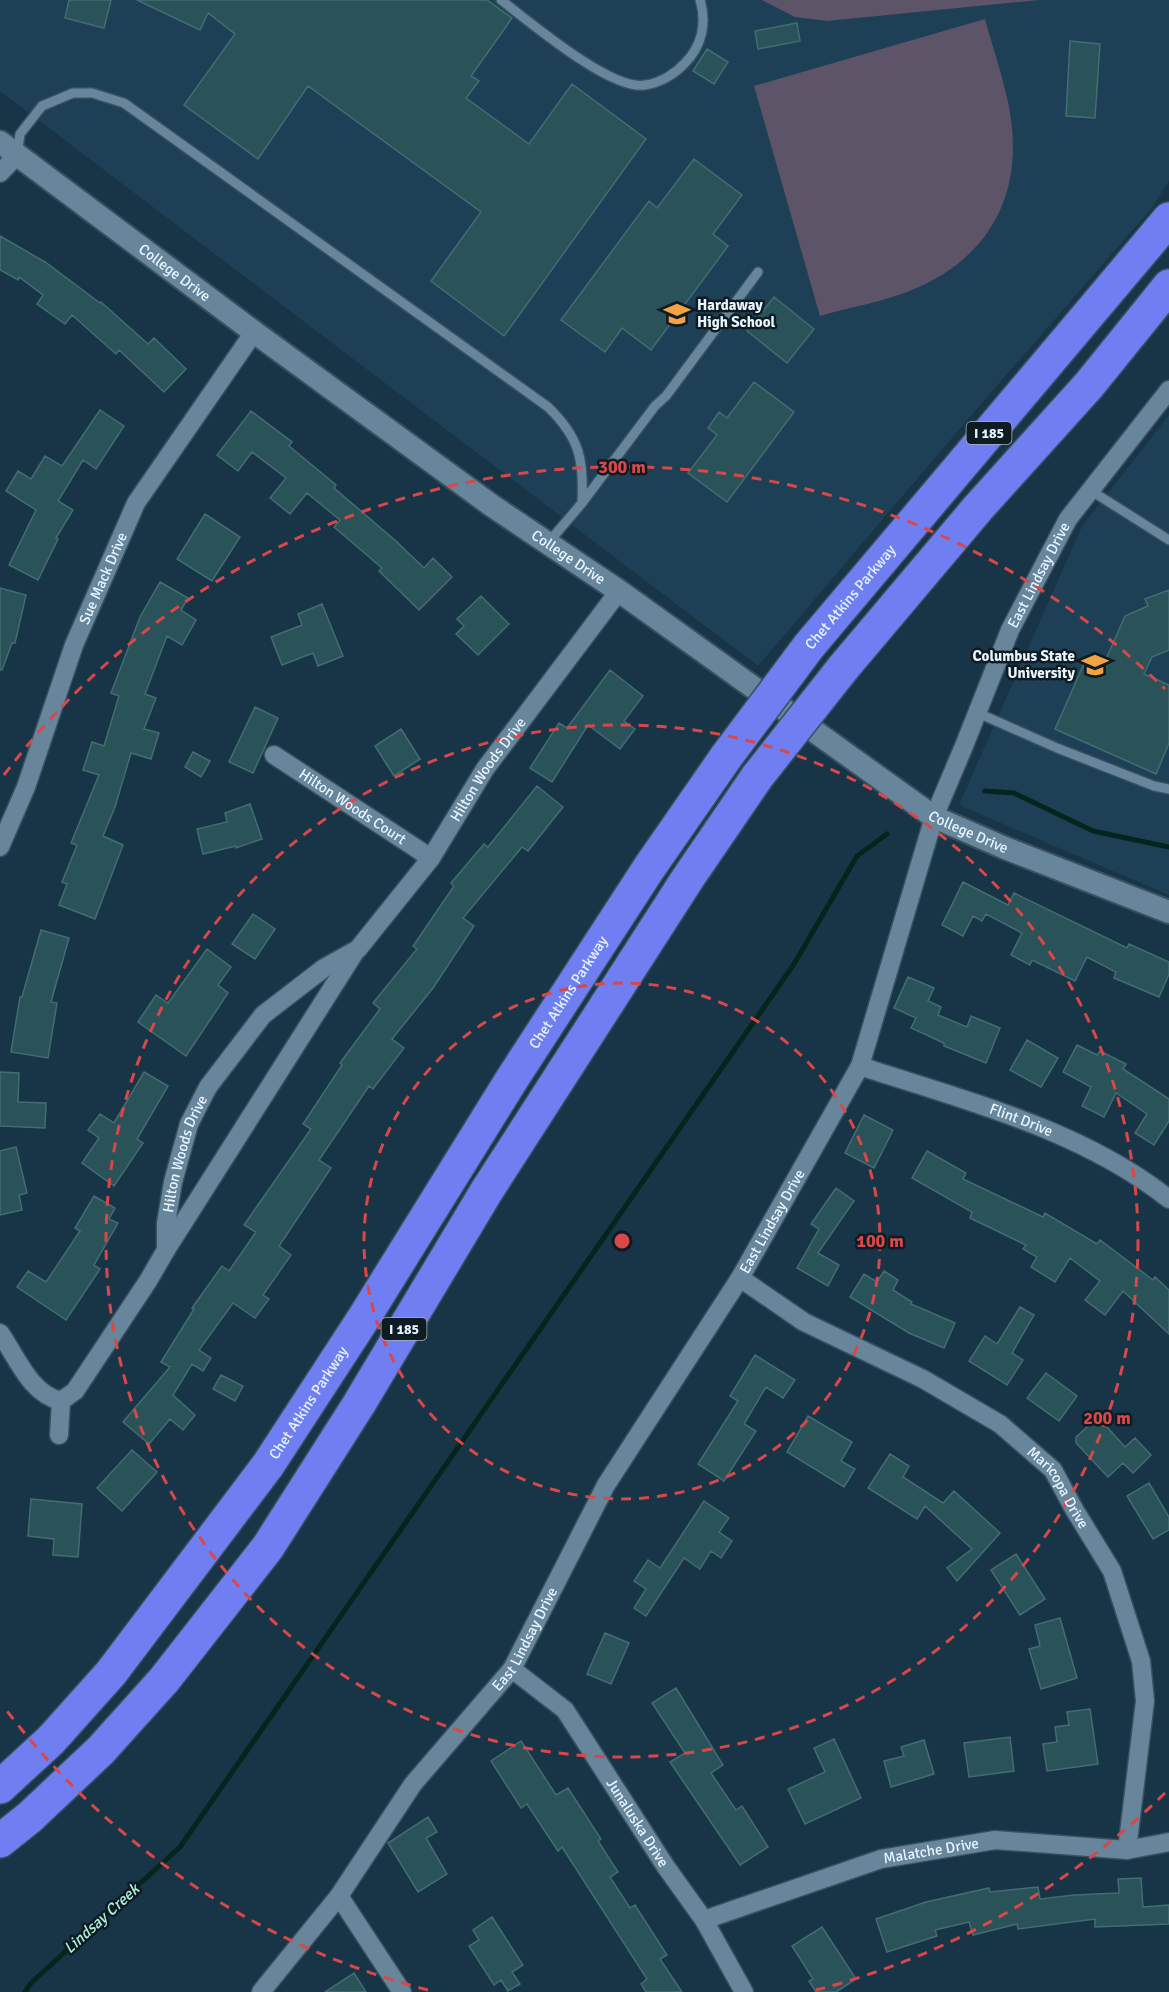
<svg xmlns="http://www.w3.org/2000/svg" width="1169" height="1992" font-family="Signika,sans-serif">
	<rect width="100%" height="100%" fill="#183447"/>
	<!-- built -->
	<path fill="#1d4057" d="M0 0H1169V181L1151 209 968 419 758 666 0 91Z
		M1169 415V895L959 805 1082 526Z"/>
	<!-- green -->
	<path fill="#5e5467" d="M762 0H1039L827 21 795 17Z
		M985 19C993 48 1003 77 1009 107 1025 191 992 257 912 290 883 302 850 307 820 316L754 86Z"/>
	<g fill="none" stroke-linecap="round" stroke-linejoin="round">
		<!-- stream -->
		<path stroke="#02261c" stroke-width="5" d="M985 791 1014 793 1093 831 1169 847
			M25 1992 31 1983 180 1847 794 964 857 856 887 834"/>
	</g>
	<!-- building -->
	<path fill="#295358" stroke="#436d73" stroke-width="1.5" d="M69 0H111L104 28 65 18Z
		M137 0H487L512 18 471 76 479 81 466 98 529 144 572 84 646 139 504 336 431 281 481 212 308 86 258 159 184 105 235 34 208 13 200 30Z
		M797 23 800 41 758 49 755 31Z
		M1070 41 1100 44 1095 118 1066 116Z
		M707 49 728 62 714 84 693 71Z
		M694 159 742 195 713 234 728 246 651 350 622 328 605 352 561 320 649 201 657 208Z
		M0 236 45 262 100 303 101 302 148 344 154 338 186 369 164 392 119 350 116 354 72 315 65 324 37 304 43 295 19 277 18 280 0 270Z
		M774 297 814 329 787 363 747 331Z
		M754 382 794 412 727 502 688 473 717 435 708 428 719 412 727 418Z
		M100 410 124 426 96 469 83 460 58 501 73 510 56 538 58 539 38 580 9 565 36 510 6 491 18 471 31 479 45 456 62 466Z
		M251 411 292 442 289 446 336 485 334 488 397 542 424 568 433 558 452 577 419 610 379 571 382 568 334 527 340 520 307 493 290 514 270 498 286 478 252 452 238 471 217 455Z
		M205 514 240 537 212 581 177 559Z
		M160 582 188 598 181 610 196 620 182 645 167 636 145 694 156 698 144 729 159 733 151 759 131 753 115 807 103 836 123 845 95 919 59 905 67 884 62 882 77 845 71 843 99 775 83 770 92 742 104 746 119 696 111 693 140 617Z
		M0 588 26 595 15 643H12L2 670H0Z
		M1169 590V650L1152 657 1144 674 1169 685V743L1156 774 1055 729 1086 659 1103 666 1125 616 1148 606 1145 599Z
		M481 596 509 624 478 655 456 634 464 626 457 619Z
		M322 604 343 656 318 666 313 653 282 665 271 637 302 625 298 614Z
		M610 670 643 696 624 721 635 729 620 749 588 725 552 782 530 768 559 723 567 728Z
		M255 707 278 718 253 773 229 762Z
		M401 729 420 759 394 776 375 746Z
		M193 752 210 761 201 777 185 767Z
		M537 786 563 807 528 851 522 847 463 918 474 926 433 988 392 1039 404 1048 373 1089 369 1086 319 1160 331 1168 279 1246 291 1255 263 1295 269 1299 255 1318 233 1303 199 1350 211 1358 203 1371 192 1364 173 1395 195 1415 183 1430 170 1419 149 1444 123 1422 170 1367 161 1362 194 1309 192 1308 222 1266 229 1271 256 1232 244 1225 311 1129 303 1124 342 1065 340 1063 380 1009 373 1003 417 949 413 946 454 886 451 883 484 844 488 847Z
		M250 804 262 839 236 848V846L203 854 197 829 227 822 225 813Z
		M963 882 1008 905 1014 893 1127 948 1129 944 1169 962V974L1159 997 1114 978 1116 972 1087 957 1075 981 1032 960 1030 965 1011 955 1022 933 986 914 982 921 973 916 963 936 942 925Z
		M253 914 275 929 255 959 232 944Z
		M41 930 69 938 51 1002 57 1003 48 1058 11 1052 20 997H22Z
		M207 949 231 967 218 985 228 993 186 1056 138 1022 156 995 168 1003Z
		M908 977 934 988 928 1001 941 1007 938 1015 967 1027 971 1016 1000 1028 986 1063 944 1046V1043L911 1028 916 1018 894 1008Z
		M1027 1040 1058 1058 1041 1087 1010 1070Z
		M1077 1045 1097 1055 1100 1051 1126 1064 1123 1069 1169 1099V1121L1154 1145 1135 1133 1147 1114 1116 1093 1104 1117 1082 1106 1091 1087 1063 1072Z
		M0 1072 19 1073 18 1102 46 1103 45 1128 0 1126Z
		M144 1072 168 1086 137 1139 143 1143 114 1186 82 1163 99 1138 88 1130 100 1114 114 1123Z
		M864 1115 893 1130 874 1168 845 1153Z
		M16 1147 27 1193 19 1195 22 1210 0 1215V1151Z
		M927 1151 966 1173 963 1179 1043 1217 1045 1213 1097 1244 1100 1240 1153 1280 1155 1277 1169 1290V1334L1123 1291 1105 1315 1085 1300 1100 1281 1070 1258 1055 1282 1031 1267 1037 1257 1023 1249 1026 1245 970 1218 972 1212 912 1178Z
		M836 1188 854 1201 818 1253 839 1265 828 1286 797 1268 819 1229 811 1224Z
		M94 1196 115 1208 109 1219 118 1223 94 1265 100 1269 66 1320 17 1287 28 1271 46 1282 80 1231 75 1228Z
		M884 1271 898 1280 893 1290 912 1302 911 1304 955 1323 944 1348 909 1333 850 1297 864 1274 877 1282Z
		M1020 1307 1034 1315 1012 1353 1023 1360 1007 1385 969 1361 985 1336 997 1344Z
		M755 1355 795 1380 783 1398 766 1387 744 1424 756 1431 724 1481 698 1464 738 1401 730 1396Z
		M1046 1373 1077 1396 1059 1421 1027 1398Z
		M221 1375 243 1386 235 1401 213 1389Z
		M808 1416 852 1442 841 1461 855 1469 844 1487 787 1452Z
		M1098 1417 1125 1447 1135 1438 1151 1455 1133 1473 1123 1463 1108 1477 1076 1443V1437Z
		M132 1450 157 1472 122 1511 97 1488Z
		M890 1454 909 1466 903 1477 943 1503 954 1491 1000 1533 957 1581 947 1568 972 1549 925 1506 917 1519 868 1488Z
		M1149 1483 1169 1517V1530L1153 1539 1127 1496Z
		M31 1499 82 1504 78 1557 53 1555 54 1539 28 1536Z
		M704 1501 729 1518 719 1532 732 1541 721 1558 711 1551 700 1569 684 1558 646 1616 634 1608 646 1589 634 1581 648 1560 660 1568Z
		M1016 1554 1045 1599 1020 1615 991 1570Z
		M1060 1618 1077 1678 1041 1689 1029 1649 1040 1646 1035 1625Z
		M605 1633 629 1643 611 1684 587 1674Z
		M676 1688 723 1765 711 1773 736 1810 742 1806 768 1847 740 1865 670 1762 685 1753 652 1703Z
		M1090 1709 1098 1764 1047 1771 1043 1744 1057 1742 1055 1727 1069 1725 1067 1712Z
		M1010 1737 1014 1771 969 1777 964 1743Z
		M834 1739 861 1798 805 1824 788 1789 825 1772 814 1748Z
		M924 1740 934 1774 891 1787 884 1761 904 1756 901 1747Z
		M521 1741 556 1795 568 1788 601 1839 598 1841 618 1872 610 1877 630 1908 635 1905 667 1955 660 1959 682 1992H646L641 1984 647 1979 562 1847 558 1851 527 1804 521 1808 491 1761Z
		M428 1817 437 1832 426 1838 447 1874 418 1892 388 1843Z
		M1141 1878 1143 1907 1169 1905V1924L1095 1927V1919L1018 1929 1017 1924 973 1935 969 1922 935 1930 937 1936 887 1952 876 1919 926 1902 989 1888 990 1892 1038 1887 1040 1899 1074 1895 1119 1893 1118 1879Z
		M492 1917 523 1965 512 1972 520 1984 508 1991 501 1980 494 1985 469 1946 479 1940 473 1930Z
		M822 1927 856 1979 836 1992H816L809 1981 813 1979 792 1946Z
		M354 1973 366 1992H325Z"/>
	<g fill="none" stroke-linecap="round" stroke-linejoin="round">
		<!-- service casing -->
		<g stroke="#384f5f" stroke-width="12">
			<path id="service" d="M501 0C530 22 611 91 645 85 660 83 675 74 685 63 702 46 707 23 700 0
				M17 155 20 134 42 106 73 93H92L124 103 548 407C580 438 584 460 582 503
				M1090 490 1169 540
				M548 543 582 503 655 406 666 396 758 272
				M978 713 1057 748 1154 786 1169 789"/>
		</g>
		<!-- minor casing -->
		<g stroke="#384f5f" stroke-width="21">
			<g id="minor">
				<path d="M0 173 17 155"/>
				<path id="s1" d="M274 755 431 858"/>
				<path id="s2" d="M0 847 26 787 74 645 136 503 254 332"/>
				<path id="s3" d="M860 1066C966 1101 1080 1129 1169 1199"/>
				<path d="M166 1250 355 952"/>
				<path id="s4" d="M740 1278 804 1322 923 1379 1000 1424 1053 1470 1074 1509 1112 1571 1141 1661 1145 1701 1127 1850"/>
				<path d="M0 1333C17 1357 30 1394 61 1401"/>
				<path id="s5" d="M59 1435 61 1401 75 1391 148 1281 166 1250V1223L173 1182 189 1124 208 1087 263 1015 324 968 358 949 431 858 485 769 619 591"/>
				<path id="s6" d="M512 1669 565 1710 666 1867 704 1920 744 1992"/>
				<path d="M339 1896 402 1992"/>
				<path id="s7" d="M704 1920 881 1859 995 1840 1127 1850 1169 1842"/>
				<path id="s8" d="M261 1992 339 1896 413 1784 512 1669 606 1485 740 1278 860 1066 934 817 964 746 1010 630 1068 519 1169 390"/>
			</g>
		</g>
		<!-- tertiary casing -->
		<g stroke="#384f5f" stroke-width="26">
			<g id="tertiary">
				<path id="s9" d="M0 142 254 332 491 505 619 591 934 817 1005 848 1169 912"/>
			</g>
		</g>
		<!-- motorway casing -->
		<g stroke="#384f5f" stroke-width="36">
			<g id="motorway">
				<path id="s10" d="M809 646 1169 219"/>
				<path d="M843 668 978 508 1089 385 1169 286"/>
				<path id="s11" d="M0 1787 51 1740 111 1673 268 1465 365 1316 512 1079 649 868 726 757"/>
				<path d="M0 1841 30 1817 101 1750 164 1680 268 1547 359 1404 486 1192 688 878 757 777"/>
			</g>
		</g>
		<!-- service -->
		<use href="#service" stroke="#67859b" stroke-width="9"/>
		<!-- minor -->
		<use href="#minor" stroke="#67859b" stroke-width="18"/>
		<!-- tertiary -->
		<use href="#tertiary" stroke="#67859b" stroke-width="22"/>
		<!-- motorway -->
		<use href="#motorway" stroke="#6f7ff2" stroke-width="33"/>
		<!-- motorway-bridge casing -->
		<g stroke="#384f5f" stroke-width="36" stroke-linecap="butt">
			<path id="motorway-bridge" d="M726 757 809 646
				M757 777 843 668"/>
		</g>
		<!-- motorway-bridge -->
		<use href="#motorway-bridge" stroke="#6f7ff2" stroke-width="33"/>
	</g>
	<!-- distance rings -->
	<g fill="none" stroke="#d94748" stroke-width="3" stroke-dasharray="10 8">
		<circle cx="622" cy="1241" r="258"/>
		<circle cx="622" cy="1241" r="516"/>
		<path d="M1165 1793A774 774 0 0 1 816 1990M428 1990A774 774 0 0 1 4 1707M4 775A774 774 0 0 1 1165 689"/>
	</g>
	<!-- icons -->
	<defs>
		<g id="school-bare" transform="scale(2.07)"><path d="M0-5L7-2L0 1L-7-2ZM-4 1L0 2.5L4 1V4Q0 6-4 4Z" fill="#f3a442" stroke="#0f1b23" stroke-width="2.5" paint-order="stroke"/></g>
		<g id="university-bare" transform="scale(2.07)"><path d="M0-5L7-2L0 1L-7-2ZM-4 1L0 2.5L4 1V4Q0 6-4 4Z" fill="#f3a442" stroke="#0f1b23" stroke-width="2.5" paint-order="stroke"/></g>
	</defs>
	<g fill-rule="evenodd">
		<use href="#school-bare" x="677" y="314"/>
		<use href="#university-bare" x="1095" y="665"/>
	</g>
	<g text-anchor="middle" stroke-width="5" stroke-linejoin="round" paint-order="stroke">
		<!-- shield labels -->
		<g fill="#0f1b23" stroke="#a7b4bd" stroke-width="1.5">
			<rect x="966.5" y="422" width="45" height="22" rx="4.5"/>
			<rect x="381.5" y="1318" width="45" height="22" rx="4.5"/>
		</g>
		<g font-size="14" font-weight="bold" fill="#e8f5ff">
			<text x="989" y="438">I 185</text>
			<text x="404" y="1334">I 185</text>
		</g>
		<!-- street labels -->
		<g font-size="15" fill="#e8f5ff" stroke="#0f1b23">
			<text dy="5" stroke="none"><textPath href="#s9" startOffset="218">College Drive</textPath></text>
			<text dy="5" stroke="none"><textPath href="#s9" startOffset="704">College Drive</textPath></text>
			<text dy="5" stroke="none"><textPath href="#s8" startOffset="1630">East Lindsay Drive</textPath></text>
			<text dy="5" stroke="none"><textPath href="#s2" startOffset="288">Sue Mack Drive</textPath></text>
			<text dy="5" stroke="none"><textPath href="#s10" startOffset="64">Chet Atkins Parkway</textPath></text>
			<text dy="5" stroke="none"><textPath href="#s5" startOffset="818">Hilton Woods Drive</textPath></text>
			<text dy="5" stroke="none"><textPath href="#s1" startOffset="94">Hilton Woods Court</textPath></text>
			<text dy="5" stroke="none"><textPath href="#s9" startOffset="1190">College Drive</textPath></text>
			<text dy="5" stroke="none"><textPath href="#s11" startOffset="980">Chet Atkins Parkway</textPath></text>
			<text dy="5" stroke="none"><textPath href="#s3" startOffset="170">Flint Drive</textPath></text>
			<text dy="5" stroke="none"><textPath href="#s5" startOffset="318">Hilton Woods Drive</textPath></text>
			<text dy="5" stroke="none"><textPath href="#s8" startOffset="928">East Lindsay Drive</textPath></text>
			<text dy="5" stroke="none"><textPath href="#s11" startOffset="494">Chet Atkins Parkway</textPath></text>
			<text dy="5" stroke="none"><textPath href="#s4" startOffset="386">Maricopa Drive</textPath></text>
			<text dy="5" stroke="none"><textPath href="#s8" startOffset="442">East Lindsay Drive</textPath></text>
			<text dy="5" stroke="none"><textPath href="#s6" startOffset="201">Junaluska Drive</textPath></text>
			<text dy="5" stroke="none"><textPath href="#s7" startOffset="238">Malatche Drive</textPath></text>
		</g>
		<!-- poi labels -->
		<g font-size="15" font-weight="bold" fill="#e8f5ff" stroke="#0f1b23" text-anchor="start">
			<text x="697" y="310">Hardaway<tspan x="697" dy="17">High School</tspan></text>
			<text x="1075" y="661" text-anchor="end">Columbus State<tspan x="1075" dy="17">University</tspan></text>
		</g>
		<!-- water labels -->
		<g font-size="16" font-style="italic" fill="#aef1da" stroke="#0f1b23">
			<text transform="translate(101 1918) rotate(-42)" y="6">Lindsay Creek</text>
		</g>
	</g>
	<circle cx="622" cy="1241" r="9" fill="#d94748" stroke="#0f1b23" stroke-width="3"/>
	<g font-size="18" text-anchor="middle" font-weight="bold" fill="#d94748" stroke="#0f1b23" stroke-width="5" stroke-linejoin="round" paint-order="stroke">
		<text x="622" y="473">300 m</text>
		<text x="880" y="1247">100 m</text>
		<text x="1107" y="1424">200 m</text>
	</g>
</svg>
